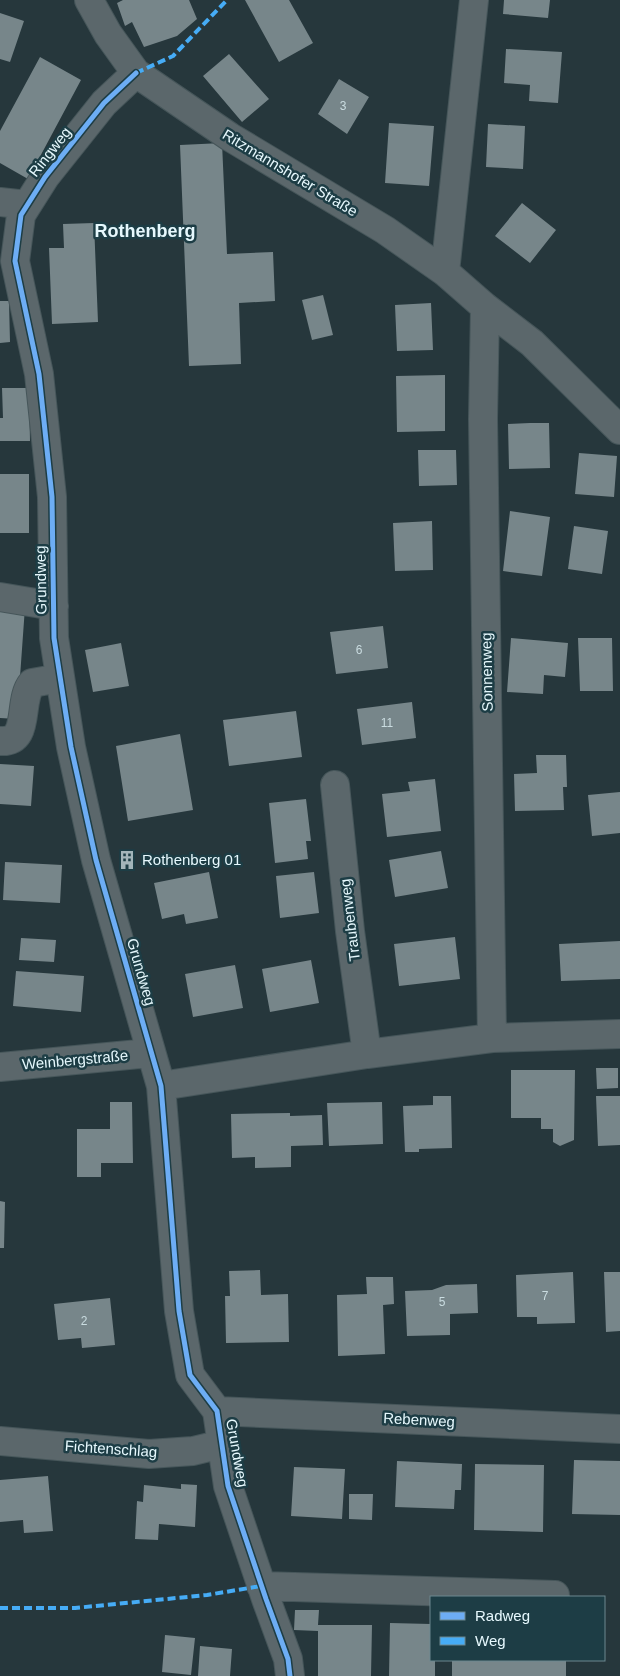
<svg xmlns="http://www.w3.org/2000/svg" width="620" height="1676" font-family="Arial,sans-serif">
	<rect width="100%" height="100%" fill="#26373c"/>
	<!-- building -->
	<path fill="#77868a" d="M123 0H189L197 19 177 36 144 47 132 22 125 26 117 3Z
		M245 0H289L313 43 279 62Z
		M504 0H550L548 18 503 14Z
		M0 13 24 21 10 62 0 59Z
		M506 49 562 52 558 103 529 101 530 85 504 83Z
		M229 54 269 99 242 122 203 76Z
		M40 57 81 80 28 179 0 163V131Z
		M339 79 369 97 347 134 318 114Z
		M389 123 434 126 429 186 385 183Z
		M488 124 525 126 523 169 486 167Z
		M222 143 227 254 273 252 275 301 239 303 241 364 189 366 180 145Z
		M522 203 556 230 530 263 495 236Z
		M94 223 98 322 52 324 49 248H64L63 224Z
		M323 295 333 335 312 340 302 300Z
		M0 301H9L10 342 0 343Z
		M431 303 433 350 397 351 395 305Z
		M445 375V431L397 432 396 376Z
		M2 388H29L30 441H0V418H3Z
		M530 423H549L550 468 509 469 508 424Z
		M418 450H456L457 485 419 486Z
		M579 453 617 456 614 497 575 494Z
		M0 474H29V533H0Z
		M510 511 550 517 542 576 503 571Z
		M432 521 433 570 395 571 393 523Z
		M574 526 608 531 602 574 568 569Z
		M0 606 25 607 17 719 0 718Z
		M383 626 388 668 336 674 330 632Z
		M511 638 568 643 565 677 544 675 543 694 507 692Z
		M578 638H612L613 691H580Z
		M121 643 129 686 93 692 85 650Z
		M412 702 416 738 362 745 357 709Z
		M296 711 302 757 229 766 223 720Z
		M180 734 193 810 128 821 116 746Z
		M536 755H566L567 787H563L564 810 515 811 514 774 537 773Z
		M0 764 34 766 31 806 0 804Z
		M435 779 441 831 387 837 382 794 410 791 408 782Z
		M620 792V833L592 836 588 795Z
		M306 799 311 841H306L308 859 275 863 269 803Z
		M441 851 448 888 395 897 389 860Z
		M133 852 134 866 121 867 120 853Z
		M5 862 62 865 60 903 3 900Z
		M209 872 218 918 186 924 184 914 162 919 154 883Z
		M314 872 319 913 280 918 276 876Z
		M455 937 460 979 399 986 394 944Z
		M21 938 56 940 54 962 19 960Z
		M620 941V979L561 981 559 944Z
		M311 960 319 1003 270 1012 262 969Z
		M235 965 243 1008 193 1017 185 974Z
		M16 971 84 976 81 1012 13 1006Z
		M596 1068H618V1088L597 1089Z
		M511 1070H575L574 1140 560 1146 553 1142V1129H541V1118H511Z
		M433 1096H451L452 1148 419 1149V1152H405L403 1106 433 1105Z
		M596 1096H620V1145L598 1146Z
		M110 1102H132L133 1163H101V1177H77V1129H110Z
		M382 1102 383 1144 329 1146 327 1103Z
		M290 1113V1116L322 1115 323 1145 291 1146V1167L255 1168V1157L232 1158 231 1114Z
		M0 1201 5 1202 4 1248H0Z
		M260 1270 261 1295 288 1294 289 1342 226 1343 225 1296H230L229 1271Z
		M573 1272 575 1323 537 1324V1317H517L516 1275Z
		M604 1272H620V1331L606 1332Z
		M366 1277H393L394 1304 383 1305 385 1354 338 1356 337 1295 367 1294Z
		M477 1284 478 1313 450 1314V1335L407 1336 405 1291 432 1290 446 1285Z
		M110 1298 115 1345 82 1348 81 1338 58 1340 54 1304Z
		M574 1460 620 1461V1515L572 1514Z
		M397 1461 462 1464 461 1490H455L454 1509 395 1507Z
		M475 1464 544 1465 543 1532 474 1530Z
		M294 1467 345 1469 342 1519 291 1516Z
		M48 1476 53 1531 24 1533 23 1520 0 1522V1480Z
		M181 1484 197 1485 195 1527 159 1524 158 1540 135 1539 137 1501 143 1502 144 1485 181 1489Z
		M349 1494H373L372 1520 349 1519Z
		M295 1610H319L318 1625H372L371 1676H318V1631L294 1630Z
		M390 1623 431 1624V1660H435V1676H389Z
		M165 1635 195 1638 191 1675 162 1672Z
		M200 1646 232 1649 230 1676H198Z
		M452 1660H566V1676H452Z"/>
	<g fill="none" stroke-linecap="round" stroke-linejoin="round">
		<!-- minor casing -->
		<g stroke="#46565a" stroke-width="30">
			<path id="minor" d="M89 0 108 34 136 73 230 137 385 230 445 272 485 307 532 343 620 430
				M136 73 104 103 45 177 21 215 15 261 39 374 52 497 54 638 71 747 96 860 161 1086 179 1311 190 1375 217 1411 228 1486 266 1599 288 1659 290 1676
				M0 202 27 205
				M445 272 474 0
				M485 307 483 419 492 1038
				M0 597 54 606
				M0 741C32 743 17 701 32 683L60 678
				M335 785 350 931 367 1054
				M0 1067 150 1053
				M161 1086 367 1054 492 1038 620 1034
				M217 1411 620 1429
				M0 1441 149 1454 193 1451 222 1444
				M261 1586 555 1595"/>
		</g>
		<!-- minor -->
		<use href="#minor" stroke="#5b676b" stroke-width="28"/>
		<!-- quiet -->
		<path stroke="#46acf6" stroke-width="4" stroke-dasharray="8 4" stroke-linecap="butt" d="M136 73 173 56 227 0
			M0 1608H75L207 1595 261 1586"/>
		<!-- cycleway casing -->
		<g stroke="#1d3d45" stroke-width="8">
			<path id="cycleway" d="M136 73 104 103 45 177 21 215 15 261 39 374 52 497 54 638 71 747 96 860 161 1086 179 1311 190 1375 217 1411 228 1486 266 1599 288 1659 290 1676"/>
		</g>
		<!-- cycleway -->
		<use href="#cycleway" stroke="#6dadf4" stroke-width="5"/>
	</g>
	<!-- icons -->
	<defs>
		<g id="building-bare" transform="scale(1.5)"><path d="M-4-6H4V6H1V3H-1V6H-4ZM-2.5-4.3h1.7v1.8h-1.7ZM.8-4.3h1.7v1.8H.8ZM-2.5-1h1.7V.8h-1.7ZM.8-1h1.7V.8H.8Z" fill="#a3b4b9" stroke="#1d3d45" stroke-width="2.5" paint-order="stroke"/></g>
	</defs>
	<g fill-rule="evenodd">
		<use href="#building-bare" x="127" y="860"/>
	</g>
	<g text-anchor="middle" stroke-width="5" stroke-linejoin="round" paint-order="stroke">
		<!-- number labels -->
		<g font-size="12" fill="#cadce0">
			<text x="343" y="110">3</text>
			<text x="359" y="654">6</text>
			<text x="387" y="727">11</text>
			<text x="545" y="1300">7</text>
			<text x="442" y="1306">5</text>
			<text x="84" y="1325">2</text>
		</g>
		<!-- street labels -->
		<g font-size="15" fill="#e6f8fd" stroke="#1d3d45">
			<text transform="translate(50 152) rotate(-52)" y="5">Ringweg</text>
			<text transform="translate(290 173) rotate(31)" y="5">Ritzmannshofer Straße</text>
			<text transform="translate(41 580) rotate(-91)" y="5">Grundweg</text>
			<text transform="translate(487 672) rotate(-91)" y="5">Sonnenweg</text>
			<text transform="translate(350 920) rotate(-97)" y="5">Traubenweg</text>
			<text transform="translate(141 972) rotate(74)" y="5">Grundweg</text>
			<text transform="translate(75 1060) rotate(-5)" y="5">Weinbergstraße</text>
			<text transform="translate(419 1420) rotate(3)" y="5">Rebenweg</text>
			<text transform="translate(111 1449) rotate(4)" y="5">Fichtenschlag</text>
			<text transform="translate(237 1453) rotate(80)" y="5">Grundweg</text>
		</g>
		<!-- poi labels -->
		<g font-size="15" fill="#e6f8fd" stroke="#1d3d45" text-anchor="start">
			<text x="142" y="865">Rothenberg 01</text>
		</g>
		<!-- quarter labels -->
		<g font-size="18" font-weight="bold" fill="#e6f8fd" stroke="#1d3d45">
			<text x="145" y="237">Rothenberg</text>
		</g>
	</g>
	<!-- legend -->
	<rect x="430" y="1596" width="175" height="65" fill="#1d3d45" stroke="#6d888f"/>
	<rect x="440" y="1612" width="25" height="8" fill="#6dadf4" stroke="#6d888f"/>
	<text x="475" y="1621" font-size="15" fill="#e6f8fd">Radweg</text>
	<rect x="440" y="1637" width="25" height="8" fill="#46acf6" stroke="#6d888f"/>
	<text x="475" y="1646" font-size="15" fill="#e6f8fd">Weg</text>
</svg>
